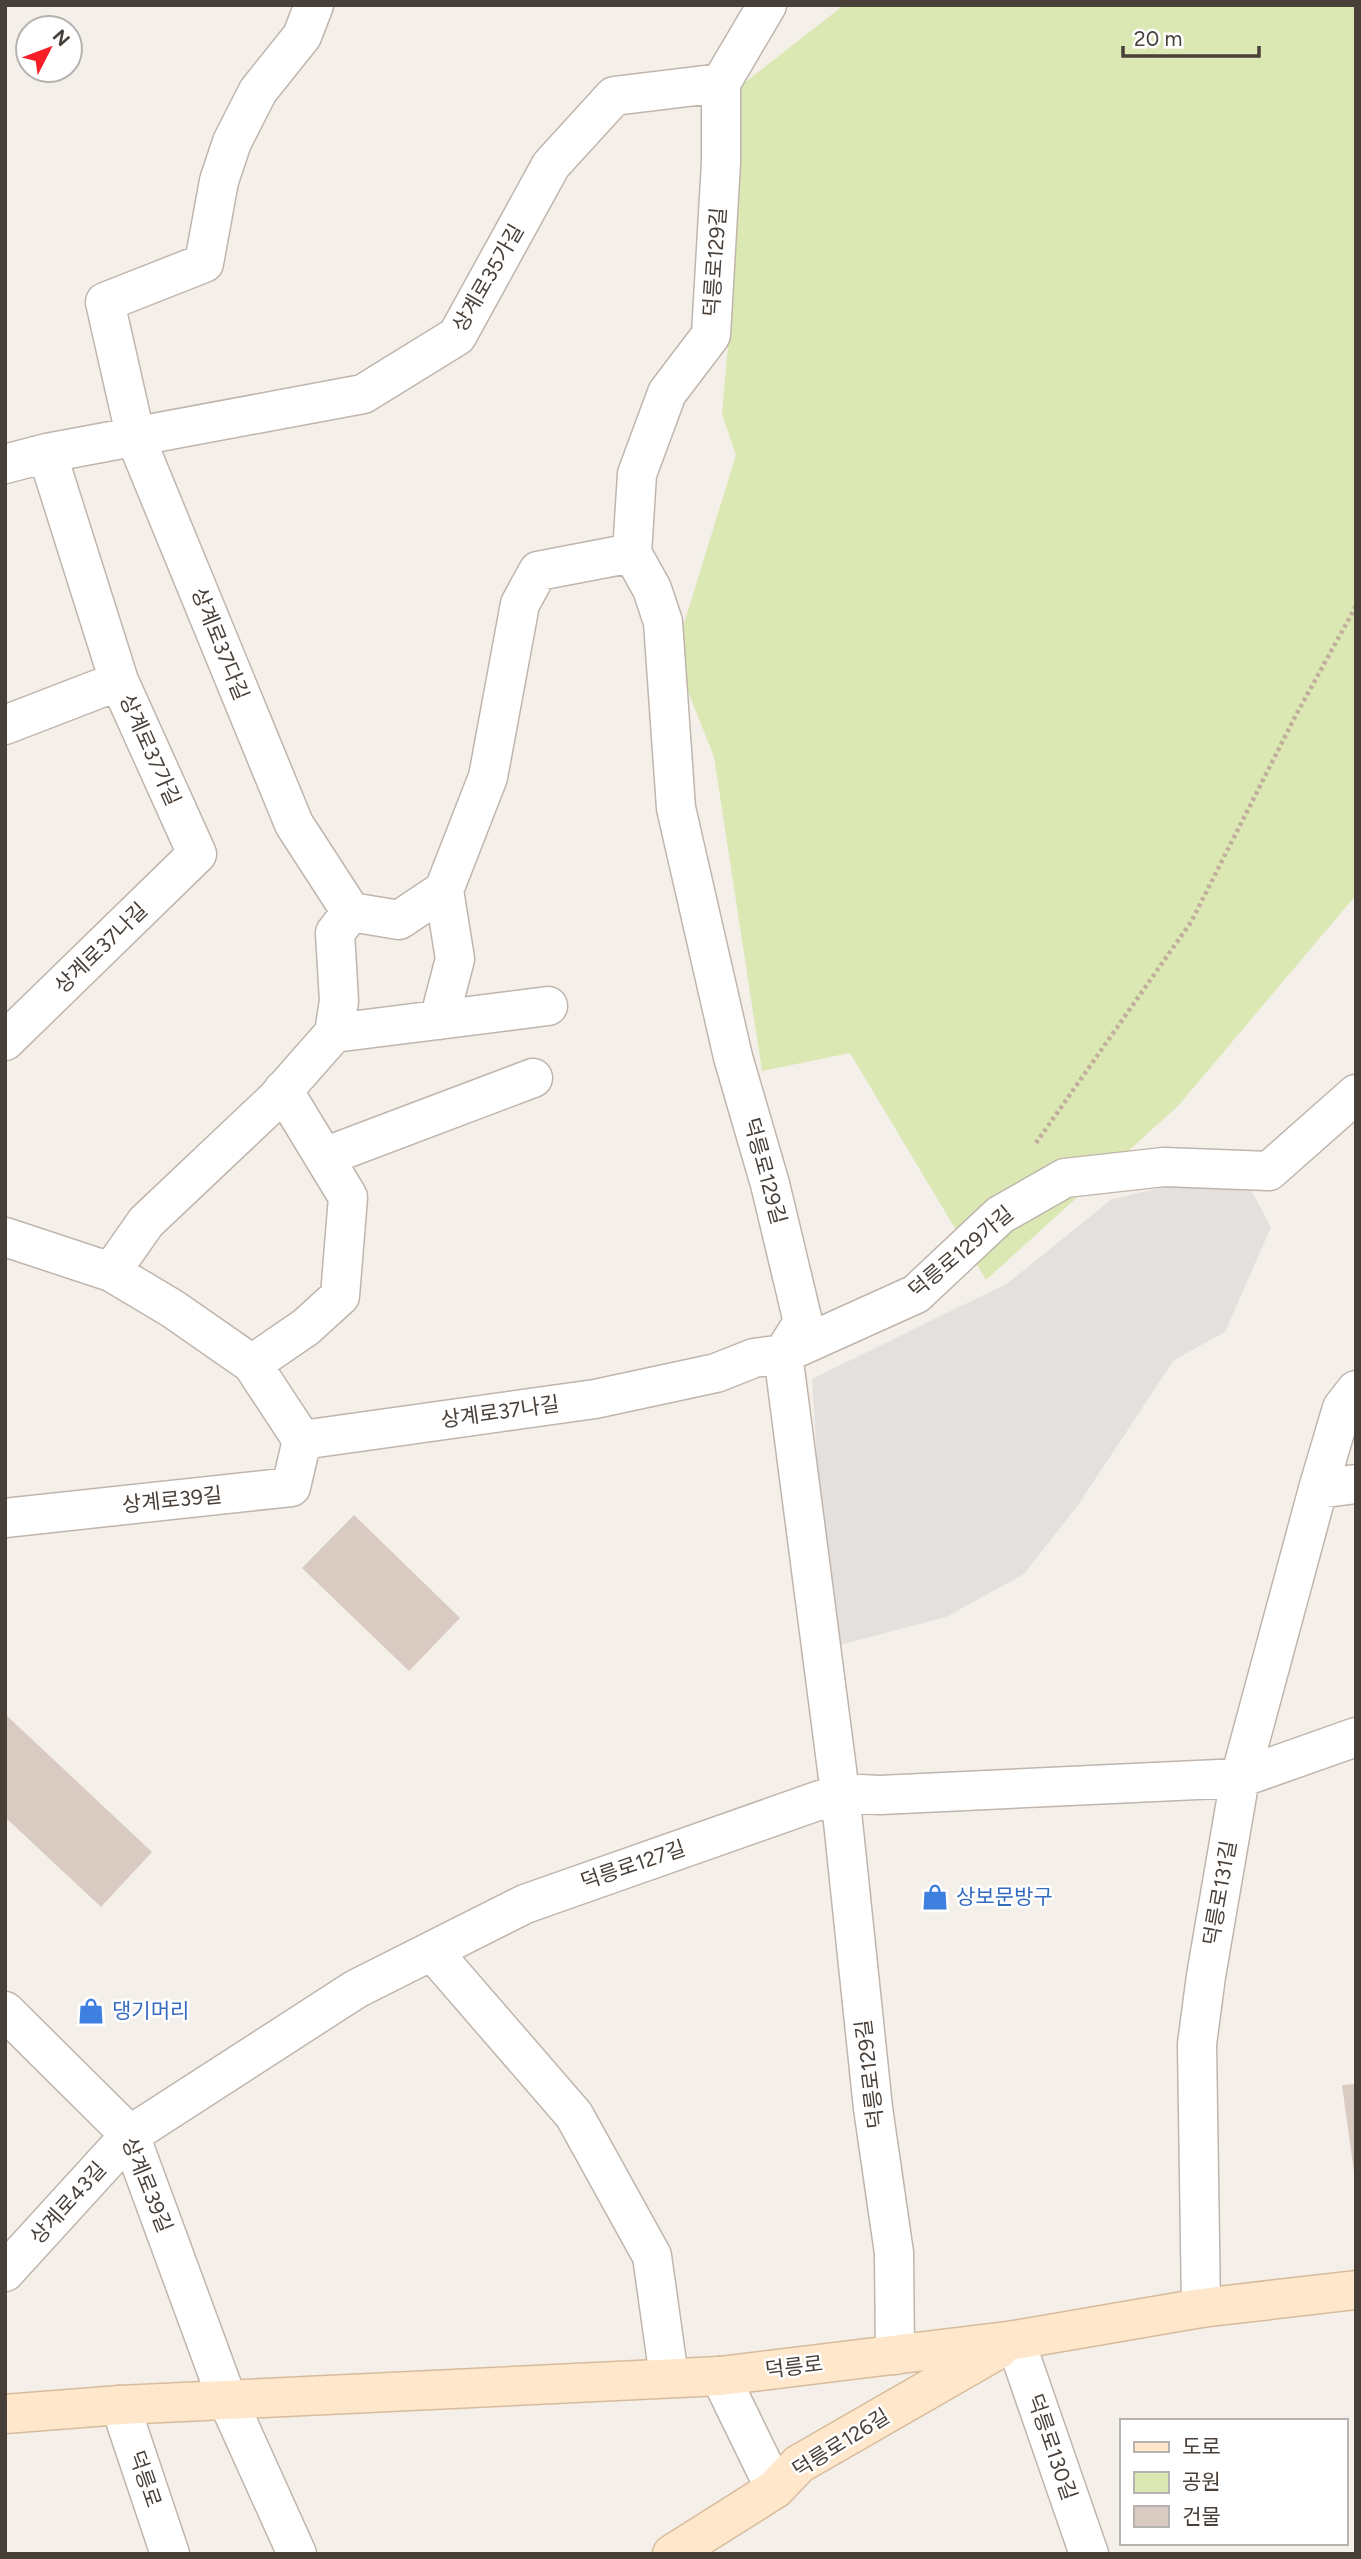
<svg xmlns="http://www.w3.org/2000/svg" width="1361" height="2559" font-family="Figtree,'Noto Sans KR',sans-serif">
	<rect width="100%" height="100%" fill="#f5efea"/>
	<!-- green -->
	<path fill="#dbe8b3" d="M844 5H1356V895L1178 1106 986 1280 850 1053 762 1071 714 757 674 656 736 455 722 414 734 277V91Z"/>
	<!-- parking -->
	<path fill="#e3e0de" d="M1240 1170 1271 1227 1225 1332 1174 1360 1078 1505 1024 1574 946 1617 828 1648 812 1379 1008 1283 1112 1199Z"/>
	<!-- building -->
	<path fill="#d9cbc2" d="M354 1515 460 1618 409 1671 302 1568Z
		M5 1714 152 1852 101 1907 5 1817Z
		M1356 2084V2172H1354L1342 2085Z"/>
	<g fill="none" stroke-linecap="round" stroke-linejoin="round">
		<!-- street casing -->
		<g stroke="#c0b5ac" stroke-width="41">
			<path id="street" d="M767 5 721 83V162L711 335 667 393 637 474 632 553 652 589 663 622 676 808 733 1057 770 1184 803 1322 783 1354 840 1793 873 2108 894 2253 895 2355
				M47 453 119 681
				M5 464 47 453 363 394 457 336 551 165 614 96 721 83
				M5 725 119 681 197 854 5 1041
				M351 912 399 920 444 890 488 777 520 604 538 571 632 553
				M439 1020 455 959 444 890
				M334 1033 548 1006
				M324 1157 533 1078
				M5 1237 111 1272 173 1309 252 1364 302 1440
				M111 1272 146 1222 275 1100 334 1033 339 1001 335 933 351 912 294 824 136 439 105 302 204 263 219 181 232 142 258 91 302 36 314 5
				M252 1364 306 1327 340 1296 348 1197 283 1090
				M302 1440 595 1399 716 1373 754 1358 783 1354 916 1294 1000 1215 1065 1178 1164 1167 1269 1171 1356 1094
				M1318 1489 1356 1484
				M5 1518 291 1487 302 1440
				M432 1951 574 2115 652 2256 669 2377
				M5 2011 130 2135 227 2399 297 2554
				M5 2272 130 2135 356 1989 525 1904 840 1793 880 1795 1240 1778 1356 1737
				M1201 2308 1197 2044 1206 1976 1240 1778 1318 1489 1342 1408 1356 1390
				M1015 2340 1089 2554
				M720 2376 775 2489
				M120 2405 170 2554"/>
		</g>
		<!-- secondary casing -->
		<g stroke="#d7bc9c" stroke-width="41">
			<path id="secondary" d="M5 2414 120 2405 720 2376 1015 2340 1201 2308 1356 2290
				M672 2554 775 2489 799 2464 999 2349"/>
		</g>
		<!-- path -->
		<path stroke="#c2ae9d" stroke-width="4.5" stroke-dasharray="3.5 3.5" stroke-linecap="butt" d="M1036 1143 1191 922 1296 715 1356 606"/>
		<!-- street -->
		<use href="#street" stroke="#fff" stroke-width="38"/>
		<!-- secondary -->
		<use href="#secondary" stroke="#fee7ca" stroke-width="38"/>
	</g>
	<!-- icons -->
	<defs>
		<g id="shop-bare" transform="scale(2.1)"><path d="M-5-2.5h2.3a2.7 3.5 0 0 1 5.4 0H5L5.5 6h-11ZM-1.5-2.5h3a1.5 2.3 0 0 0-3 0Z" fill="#3f7fe0" stroke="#fff" stroke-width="2.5" paint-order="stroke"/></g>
	</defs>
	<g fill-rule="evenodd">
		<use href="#shop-bare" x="935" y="1897"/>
		<use href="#shop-bare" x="91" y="2011"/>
	</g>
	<g text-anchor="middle" stroke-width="5" stroke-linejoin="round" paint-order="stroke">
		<!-- street labels -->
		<g font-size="21" fill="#483f38" stroke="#fff">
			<text transform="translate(715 262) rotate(-86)" y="7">덕릉로129길</text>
			<text transform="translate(488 278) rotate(-60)" y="7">상계로35가길</text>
			<text transform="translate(220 644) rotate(68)" y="7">상계로37다길</text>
			<text transform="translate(150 750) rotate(66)" y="7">상계로37가길</text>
			<text transform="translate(101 948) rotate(-44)" y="7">상계로37나길</text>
			<text transform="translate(765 1171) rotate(75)" y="7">덕릉로129길</text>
			<text transform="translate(961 1252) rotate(-40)" y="7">덕릉로129가길</text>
			<text transform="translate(500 1412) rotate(-8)" y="7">상계로37나길</text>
			<text transform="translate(172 1500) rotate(-6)" y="7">상계로39길</text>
			<text transform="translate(633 1865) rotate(-19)" y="7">덕릉로127길</text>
			<text transform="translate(1220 1893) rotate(-80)" y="7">덕릉로131길</text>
			<text transform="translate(870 2074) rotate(-97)" y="7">덕릉로129길</text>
			<text transform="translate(147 2185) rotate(68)" y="7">상계로39길</text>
			<text transform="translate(68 2203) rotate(-48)" y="7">상계로43길</text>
			<text transform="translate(794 2367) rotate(-7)" y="7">덕릉로</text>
			<text transform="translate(841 2443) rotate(-32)" y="7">덕릉로126길</text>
			<text transform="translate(1052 2447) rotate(71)" y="7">덕릉로130길</text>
			<text transform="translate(145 2479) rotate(71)" y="7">덕릉로</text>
		</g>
		<!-- shop labels -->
		<g font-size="21" fill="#366cbe" stroke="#fff" text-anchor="start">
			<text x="956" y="1904">상보문방구</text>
			<text x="112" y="2018">댕기머리</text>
		</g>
	</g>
	<!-- border -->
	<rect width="1361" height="2559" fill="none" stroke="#483f38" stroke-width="14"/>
	<!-- legend -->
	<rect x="1120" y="2419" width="228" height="126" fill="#ffffff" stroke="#b6b2af" stroke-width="2"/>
	<rect x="1134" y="2442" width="35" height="10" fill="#fee7ca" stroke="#b6b2af" stroke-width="2"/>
	<text x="1182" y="2454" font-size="21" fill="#483f38">도로</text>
	<rect x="1134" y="2472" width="35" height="21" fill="#dbe8b3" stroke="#b6b2af" stroke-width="2"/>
	<text x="1182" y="2489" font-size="21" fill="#483f38">공원</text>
	<rect x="1134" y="2506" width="35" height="21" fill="#d9cbc2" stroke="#b6b2af" stroke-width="2"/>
	<text x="1182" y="2524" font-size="21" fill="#483f38">건물</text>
	<!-- north arrow -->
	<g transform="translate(49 49) rotate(48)"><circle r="33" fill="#ffffff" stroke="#b6b2af" stroke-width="2"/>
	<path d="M0-5L12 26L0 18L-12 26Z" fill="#f71e28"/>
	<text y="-10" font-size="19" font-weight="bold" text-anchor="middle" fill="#483f38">N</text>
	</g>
	<!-- scale -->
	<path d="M1123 46v10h136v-10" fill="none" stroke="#483f38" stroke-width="3.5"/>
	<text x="1134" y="46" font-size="21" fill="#483f38" stroke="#ffffff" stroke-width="5" paint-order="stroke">20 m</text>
</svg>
